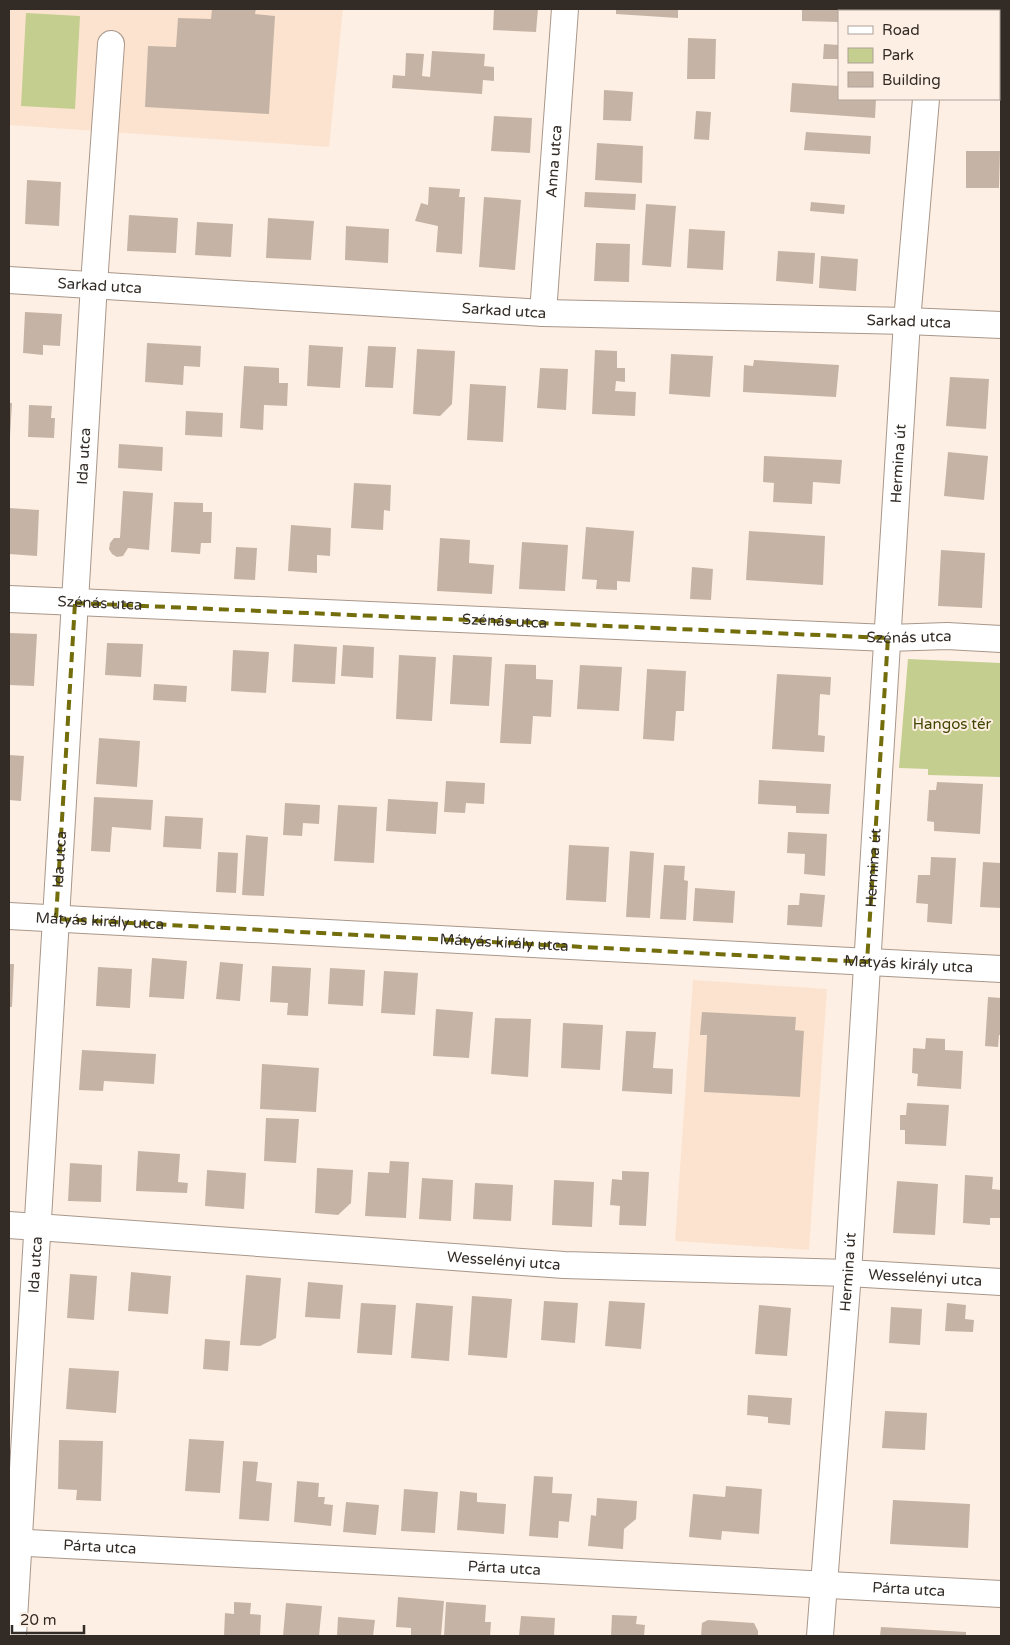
<svg xmlns="http://www.w3.org/2000/svg" width="1010" height="1645" font-family="'Varela Round',sans-serif">
	<rect width="100%" height="100%" fill="#feefe4"/>
	<!-- built -->
	<path fill="#fce3cf" d="M9 9H343L329 147 9 125Z
		M693 980 827 989 809 1250 675 1241Z"/>
	<!-- green -->
	<path fill="#c3ce8f" d="M26 13 80 16 75 109 21 106Z
		M908 659 1001 663V777L928 775V769L899 768Z"/>
	<!-- building -->
	<path fill="#c5b4a5" d="M212 9H256L255 14 275 16 269 114 145 107 148 46 176 47 178 18 211 19Z
		M494 9H538L536 32 493 30Z
		M616 9H678V18L616 14Z
		M802 9H880V11H839V22L802 21Z
		M688 38 716 39 715 79H687Z
		M824 44 839 45V59H823Z
		M999 49H1001V88H999Z
		M432 51 485 54 484 66 494 67V81L483 80 482 94 392 88 393 75 405 76 406 53 424 54 422 76 430 77Z
		M792 83 839 86V99H876L875 118 790 112Z
		M604 90 633 92 631 121 603 120Z
		M696 111 711 112 709 140 694 139Z
		M494 116 532 118 530 153 491 151Z
		M806 132 871 136 870 154 804 150Z
		M597 143 643 146 642 183 595 180Z
		M966 151H1000L999 188H966Z
		M27 180 61 182 59 226 25 224Z
		M429 187 460 189 459 197H465L462 254 436 252 438 226 415 221 421 203 428 205Z
		M585 192 636 194 635 210 584 207Z
		M484 197 521 200 515 270 479 267Z
		M811 202 845 205 844 214 810 211Z
		M646 204 676 206 671 267 642 265Z
		M129 215 178 218 176 253 127 251Z
		M268 218 314 221 311 260 266 258Z
		M197 222 233 224 231 257 195 255Z
		M346 226 389 229 388 263 345 260Z
		M689 229 725 231 723 270 687 268Z
		M596 243 630 244 629 282 594 281Z
		M778 251 815 253 813 284 776 281Z
		M821 256 858 259 856 291 819 288Z
		M25 312 62 314 60 346 43 345V355L23 353Z
		M147 343 201 346 200 367 184 366 183 385 145 382Z
		M309 345 343 347 340 388 307 386Z
		M368 346 396 347 393 388 365 387Z
		M417 349 455 351 452 404 440 416 413 414Z
		M595 350 617 351V368H625V382L616 381 615 391 636 392 635 416 592 414Z
		M671 354 713 356 710 397 669 394Z
		M754 360 839 365 836 397 743 392 744 365 753 366Z
		M244 366 279 368V383H288L287 406 264 405 263 430 240 428Z
		M540 368 568 369 566 410 537 408Z
		M950 377 989 379 986 429 946 426Z
		M470 384 506 386 503 442 467 440Z
		M9 403H12L10 437H9Z
		M29 405 52 406 51 418H55L54 438 28 437Z
		M186 411 223 413 222 437 185 435Z
		M119 444 163 447 162 471 118 468Z
		M948 452 988 456 984 500 944 496Z
		M764 456 842 460 840 484 813 482 812 504 773 502 774 483 763 482Z
		M354 483 391 485 390 511 384 510 383 530 351 528Z
		M123 491 153 493 149 550 128 548 123 556 117 557 112 554 109 549 110 543 114 538H120Z
		M174 502 203 503V512H212L211 543H201L200 554 171 552Z
		M9 508 39 510 37 556 9 554Z
		M291 525 331 528 330 556 317 555V573L288 571Z
		M586 527 634 531 630 582 617 581V590L596 589 597 580 582 579Z
		M749 531 825 536 823 585 746 580Z
		M440 538 470 540 469 563 494 565 492 594 437 591Z
		M522 542 568 545 565 591 519 589Z
		M236 547 257 548 255 580 234 579Z
		M941 550 985 553 982 608 938 606Z
		M692 567 713 569 711 600 690 599Z
		M9 633 37 634 34 686 9 685Z
		M107 643 143 644 141 677 105 675Z
		M294 644 337 647 335 684 292 682Z
		M343 645 374 647 373 678 341 676Z
		M233 650 269 652 266 693 231 691Z
		M399 655 436 657 432 721 396 719Z
		M453 655 492 657 489 706 450 704Z
		M505 664 536 665V679L553 680 551 717 533 716 531 744 500 743Z
		M580 665 622 667 619 711 577 709Z
		M647 669 686 671 684 711H676L674 741 643 739Z
		M777 674 831 677 830 695 820 694 818 735 825 736 824 752 772 749Z
		M154 684 187 686 186 702 153 700Z
		M99 738 140 741 137 787 96 784Z
		M9 755 24 756 21 801 9 800Z
		M759 780 831 784 829 814 796 813V806L758 804Z
		M446 781 485 783 484 804 466 803 465 813 444 812Z
		M937 782 983 784 980 834 934 831V822L927 821 929 790H936Z
		M94 797 153 800 151 830 112 827 110 852 91 851Z
		M388 799 438 802 436 834 386 831Z
		M285 803 320 805 319 824 303 823 302 836 283 835Z
		M338 805 377 807 374 863 334 861Z
		M165 816 203 818 201 849 163 847Z
		M788 832 827 834 825 876 804 874 805 854 787 853Z
		M246 835 268 837 264 896 242 895Z
		M569 845 609 847 606 902 566 900Z
		M630 851 654 853 650 918 626 917Z
		M218 852 238 853 236 893 216 892Z
		M931 857 956 858 952 924 927 922 928 904 916 903 918 875H930Z
		M983 862 1001 863V908L980 907Z
		M664 865 685 866 684 880 688 881 686 920 660 919Z
		M695 888 735 891 733 923 693 921Z
		M800 893 825 895 822 927 787 925 788 905H799Z
		M152 958 187 961 184 999 149 997Z
		M220 962 243 964 240 1001 216 999Z
		M9 964H14L12 1007H9Z
		M272 966 311 968 308 1016 287 1015 288 1003 270 1002Z
		M98 967 132 969 130 1008 96 1006Z
		M330 968 365 970 363 1006 328 1004Z
		M384 971 418 973 415 1015 381 1013Z
		M988 997 1001 998V1035H999L998 1047 985 1046Z
		M436 1009 473 1012 469 1058 433 1056Z
		M702 1012 796 1017 795 1030 804 1031 800 1097 704 1092 707 1035H700Z
		M495 1018 531 1019 528 1077 491 1074Z
		M563 1023 603 1025 600 1070 561 1068Z
		M626 1031 656 1032 653 1068 673 1069 672 1094 622 1091Z
		M926 1038 945 1039V1050L963 1051 961 1089 917 1086 918 1074 912 1073 913 1048 925 1049Z
		M82 1050 156 1054 154 1084 104 1081 103 1091 79 1090Z
		M262 1064 319 1068 316 1112 260 1109Z
		M907 1103 949 1105 946 1146 905 1144V1130H900V1115H906Z
		M266 1118 299 1119 296 1163 264 1161Z
		M138 1151 180 1154 178 1182 188 1183 187 1193 136 1191Z
		M390 1161 409 1162 406 1218 365 1216 368 1172 389 1173Z
		M70 1163 102 1165 101 1202 68 1201Z
		M317 1168 353 1170 351 1203 338 1215 315 1213Z
		M207 1170 246 1173 244 1209 205 1206Z
		M622 1171 649 1172 646 1226 619 1225 620 1206 610 1205 612 1179 622 1180Z
		M965 1175 993 1177 992 1189 1001 1190V1218H990V1225L963 1223Z
		M422 1178 453 1180 451 1221 419 1219Z
		M554 1180 594 1182 592 1227 552 1225Z
		M897 1181 938 1184 935 1235 893 1233Z
		M475 1183 513 1185 511 1221 473 1219Z
		M131 1272 171 1276 168 1314 128 1311Z
		M70 1274 97 1276 94 1320 67 1318Z
		M246 1275 281 1278 276 1338 260 1346 240 1345Z
		M308 1282 343 1285 340 1319 305 1317Z
		M472 1296 512 1299 507 1358 468 1355Z
		M544 1301 578 1303 575 1343 541 1340Z
		M609 1301 645 1303 641 1349 605 1346Z
		M361 1303 396 1305 392 1355 357 1353Z
		M416 1303 453 1306 449 1361 411 1358Z
		M947 1303 966 1305 965 1319 974 1320 973 1332 945 1331Z
		M759 1305 791 1308 787 1356 755 1354Z
		M891 1307 922 1309 920 1345 889 1343Z
		M205 1339 230 1341 228 1371 203 1369Z
		M69 1368 119 1371 116 1413 66 1409Z
		M748 1395 792 1398 790 1425 768 1423V1417L747 1415Z
		M885 1411 927 1413 925 1450 882 1448Z
		M189 1439 224 1441 220 1493 185 1491Z
		M59 1440 103 1441 101 1501 76 1500 77 1490 58 1489Z
		M243 1461 258 1462 256 1481 272 1483 269 1521 239 1519Z
		M534 1476 553 1477 552 1493 572 1494 569 1522 559 1521 558 1538 529 1536Z
		M297 1481 319 1483 318 1497H325L324 1504 333 1505 331 1526 294 1522Z
		M726 1486 762 1489 759 1534 722 1531 721 1540 689 1537 693 1494 725 1497Z
		M404 1489 438 1492 435 1533 401 1531Z
		M460 1491 477 1493V1502L506 1504 504 1534 457 1530Z
		M597 1498 637 1501 636 1519 624 1529 623 1549 588 1546 591 1515 596 1516Z
		M893 1500 970 1504 968 1548 890 1544Z
		M346 1502 379 1505 376 1535 343 1532Z
		M398 1597 444 1601 441 1636H411V1628L396 1627Z
		M234 1602 251 1603 250 1614 261 1615 260 1636H224L225 1613 234 1614Z
		M446 1602 486 1605 485 1622H491L490 1636H444Z
		M286 1603 322 1606 319 1636H283Z
		M612 1615 637 1616 636 1624 645 1625 644 1636H611Z
		M521 1616 555 1618 554 1636H519Z
		M338 1617 375 1620 373 1636H337Z
		M708 1620 754 1623 758 1631V1636H701L702 1623Z
		M881 1627 966 1632V1636H880Z"/>
	<g fill="none" stroke-linecap="round" stroke-linejoin="round">
		<!-- minor casing -->
		<g stroke="#a8978a" stroke-width="28">
			<g id="minor">
				<path d="M934 11H944"/>
				<path d="M999 14H1001"/>
				<path id="s1" d="M9 280 543 313 907 321 1001 325"/>
				<path id="s2" d="M543 313 565 9"/>
				<path id="s3" d="M9 599 888 638 947 636 1001 639"/>
				<path id="s4" d="M9 916 1001 969"/>
				<path id="s5" d="M9 1225 564 1265 848 1273 1001 1282"/>
				<path id="s6" d="M9 1542 1001 1594"/>
				<path id="s7" d="M13 1636 94 284 111 44"/>
				<path id="s8" d="M820 1636 848 1273 907 321 926 99"/>
			</g>
		</g>
		<!-- minor -->
		<use href="#minor" stroke="#fff" stroke-width="26"/>
	</g>
	<!-- marked area -->
	<path fill="none" stroke="#736d0b" stroke-width="4" stroke-dasharray="10 6" stroke-linejoin="round" d="M75 603 888 638 867 962 56 919Z"/>
	<g text-anchor="middle" stroke-width="4" stroke-linejoin="round" paint-order="stroke">
		<!-- street labels -->
		<g font-size="15" fill="#332c26" stroke="#feefe4">
			<text dy="5" stroke="none"><textPath href="#s2" startOffset="152">Anna utca</textPath></text>
			<text dy="5" stroke="none"><textPath href="#s1" startOffset="91">Sarkad utca</textPath></text>
			<text dy="5" stroke="none"><textPath href="#s1" startOffset="496">Sarkad utca</textPath></text>
			<text dy="5" stroke="none"><textPath href="#s1" startOffset="901">Sarkad utca</textPath></text>
			<text dy="5" stroke="none"><textPath href="#s7" startOffset="1182">Ida utca</textPath></text>
			<text dy="5" stroke="none"><textPath href="#s8" startOffset="1175">Hermina út</textPath></text>
			<text dy="5" stroke="none"><textPath href="#s3" startOffset="91">Szénás utca</textPath></text>
			<text dy="5" stroke="none"><textPath href="#s3" startOffset="496">Szénás utca</textPath></text>
			<text dy="5" stroke="none"><textPath href="#s3" startOffset="901">Szénás utca</textPath></text>
			<text dy="5" stroke="none"><textPath href="#s7" startOffset="778">Ida utca</textPath></text>
			<text dy="5" stroke="none"><textPath href="#s8" startOffset="770">Hermina út</textPath></text>
			<text dy="5" stroke="none"><textPath href="#s4" startOffset="91">Mátyás király utca</textPath></text>
			<text dy="5" stroke="none"><textPath href="#s4" startOffset="496">Mátyás király utca</textPath></text>
			<text dy="5" stroke="none"><textPath href="#s4" startOffset="901">Mátyás király utca</textPath></text>
			<text dy="5" stroke="none"><textPath href="#s5" startOffset="496">Wesselényi utca</textPath></text>
			<text dy="5" stroke="none"><textPath href="#s7" startOffset="372">Ida utca</textPath></text>
			<text dy="5" stroke="none"><textPath href="#s8" startOffset="365">Hermina út</textPath></text>
			<text dy="5" stroke="none"><textPath href="#s5" startOffset="918">Wesselényi utca</textPath></text>
			<text dy="5" stroke="none"><textPath href="#s6" startOffset="91">Párta utca</textPath></text>
			<text dy="5" stroke="none"><textPath href="#s6" startOffset="496">Párta utca</textPath></text>
			<text dy="5" stroke="none"><textPath href="#s6" startOffset="901">Párta utca</textPath></text>
		</g>
		<!-- park labels -->
		<g font-size="15" fill="#404800" stroke="#feefe4">
			<text x="952" y="729">Hangos tér</text>
		</g>
	</g>
	<!-- border -->
	<rect width="1010" height="1645" fill="none" stroke="#332c26" stroke-width="20"/>
	<!-- legend -->
	<rect x="838" y="10" width="162" height="90" fill="#feefe4" stroke="#ada198"/>
	<rect x="848" y="26" width="25" height="8" fill="#ffffff" stroke="#ada198"/>
	<text x="882" y="35" font-size="15" fill="#332c26">Road</text>
	<rect x="848" y="48" width="25" height="15" fill="#c3ce8f" stroke="#ada198"/>
	<text x="882" y="60" font-size="15" fill="#332c26">Park</text>
	<rect x="848" y="72" width="25" height="15" fill="#c5b4a5" stroke="#ada198"/>
	<text x="882" y="85" font-size="15" fill="#332c26">Building</text>
	<!-- scale -->
	<path d="M12 1625v8h72v-8" fill="none" stroke="#332c26" stroke-width="2.5"/>
	<text x="20" y="1625" font-size="15" fill="#332c26" stroke="#feefe4" stroke-width="4" paint-order="stroke">20 m</text>
</svg>
